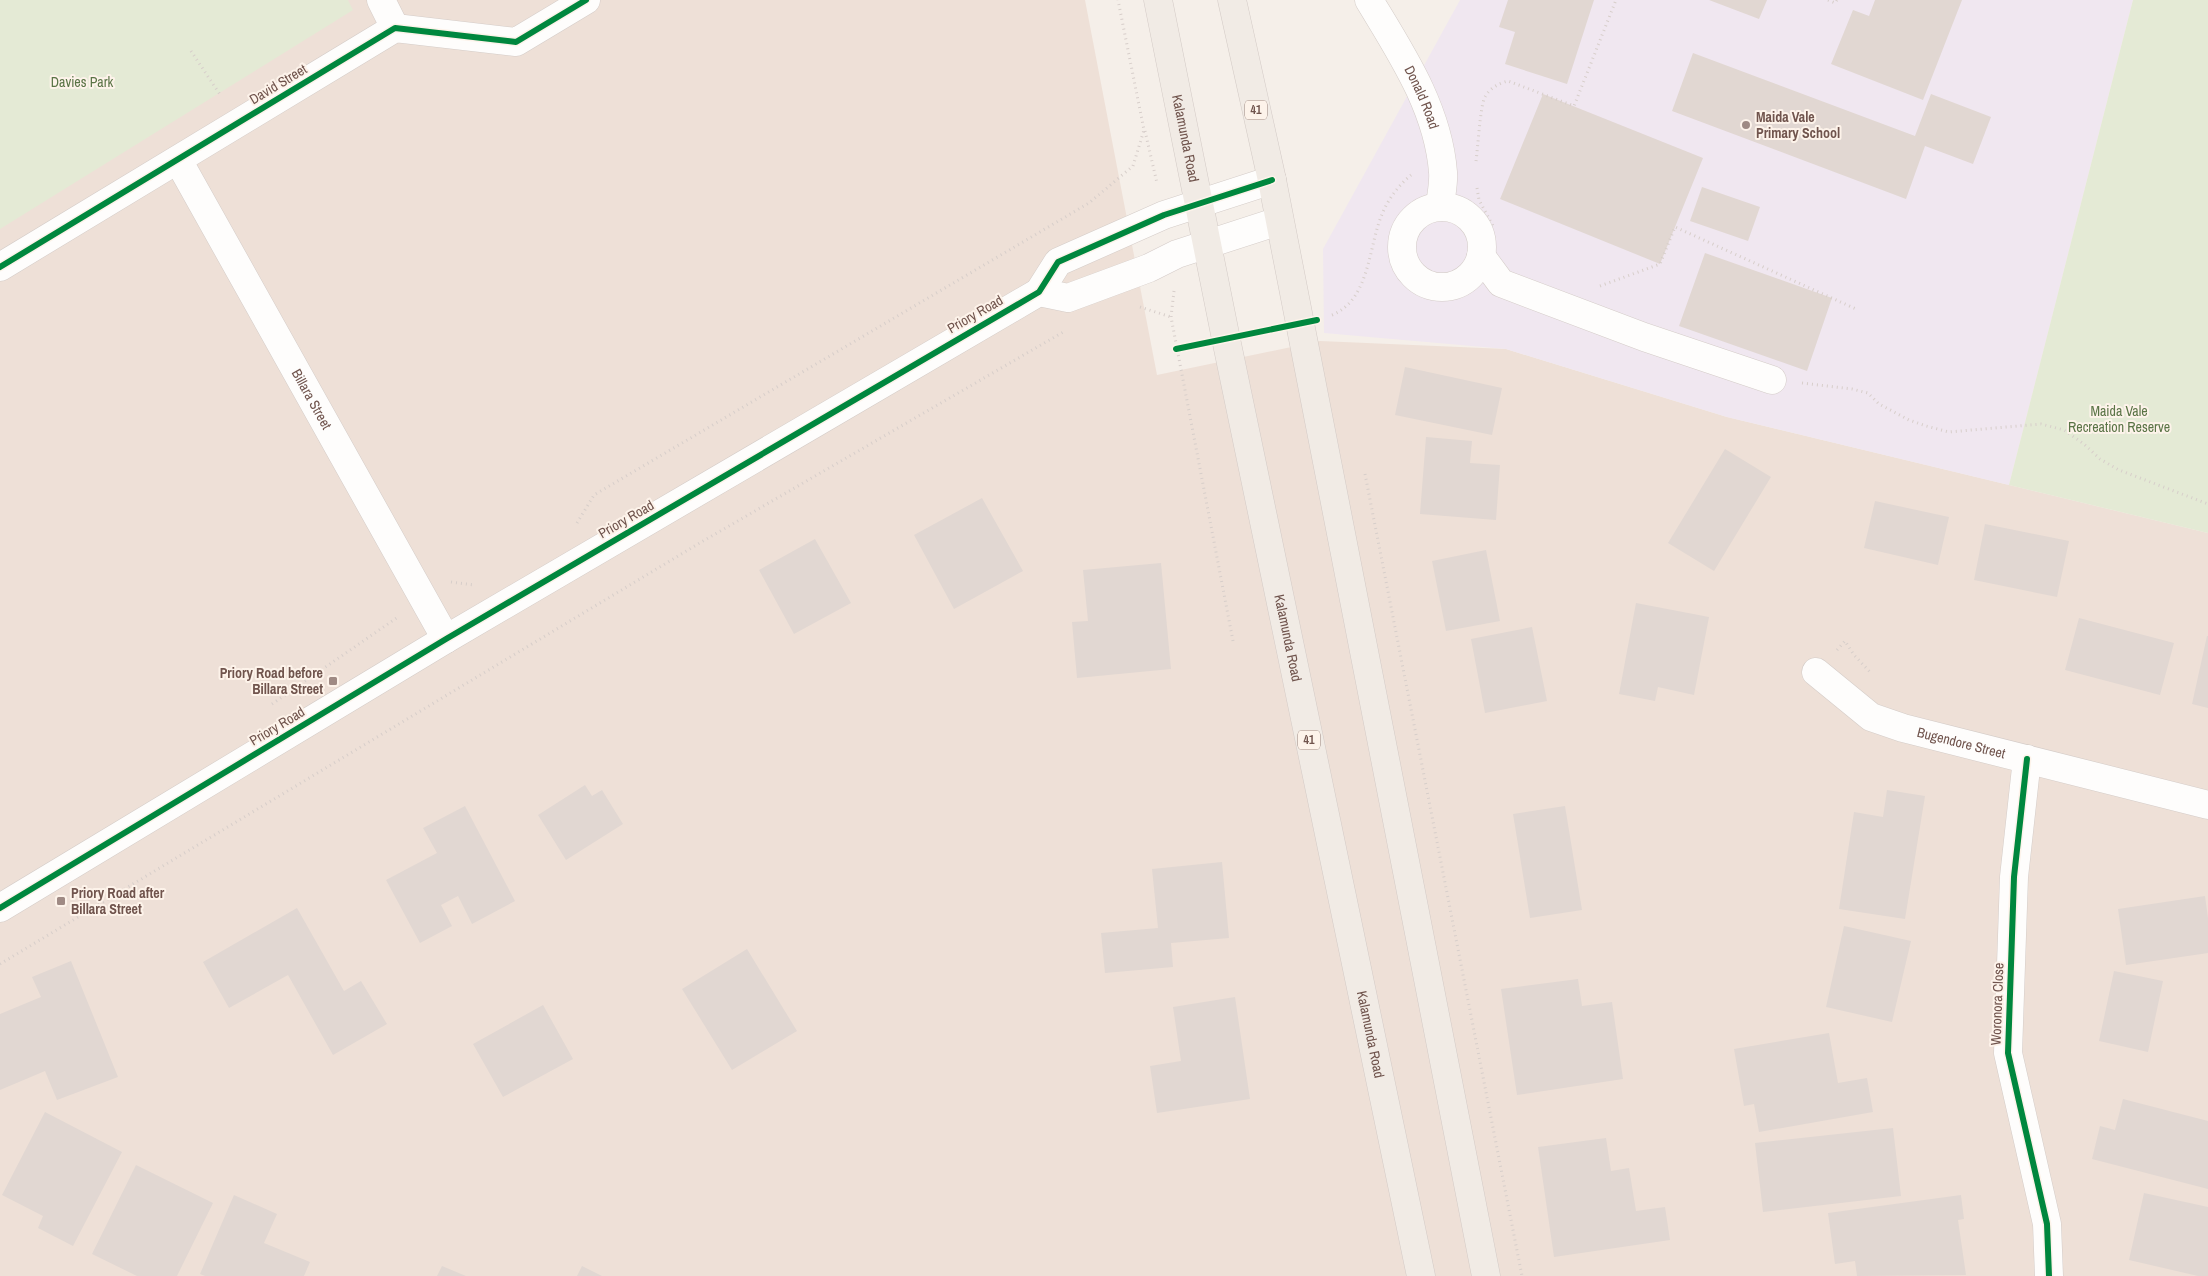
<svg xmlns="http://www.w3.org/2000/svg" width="2208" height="1276" font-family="'Archivo Narrow',sans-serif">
	<rect width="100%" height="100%" fill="#f5efe9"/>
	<!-- residential -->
	<path fill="#eee0d7" d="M0 0H1085L1157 375 1320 341 1506 349 1727 417 2208 533V1276H0Z"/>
	<!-- education -->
	<path fill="#f0e7f0" d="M1460 0H2133L2009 485 1727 417 1506 349 1324 333 1323 249Z"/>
	<!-- green -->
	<path fill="#e4ead5" d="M0 0H348L353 10 0 229Z
		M2133 0H2208V533L2009 485Z"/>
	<!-- building -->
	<path fill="#e1d7d2" d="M1508 0H1594L1567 84 1505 64 1515 32 1499 27Z
		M1709 0H1767L1759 19Z
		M1875 0H1962L1923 100 1831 64 1853 10 1869 16Z
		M1693 53 1915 136 1931 94 1991 117 1973 164 1925 146 1906 199 1672 111Z
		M1543 94 1703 158 1660 264 1500 199Z
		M1702 187 1760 207 1748 241 1690 221Z
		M1705 253 1832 298 1807 371 1679 326Z
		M1405 367 1502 388 1492 435 1395 415Z
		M1426 437 1472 441 1470 463 1500 465 1496 520 1420 514Z
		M1725 449 1771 477 1714 571 1668 543Z
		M982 498 1023 571 954 609 914 535Z
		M1875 501 1949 517 1938 565 1864 548Z
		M1985 524 2069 541 2057 597 1974 580Z
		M815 539 851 603 794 634 759 570Z
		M1486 550 1500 621 1446 631 1432 561Z
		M1161 563 1171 669 1077 678 1072 622 1088 621 1083 570Z
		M1636 603 1709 617 1694 695 1658 687 1655 701 1619 694Z
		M2079 618 2174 643 2160 695 2065 670Z
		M1532 627 1547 701 1485 713 1471 639Z
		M2207 636H2208V708L2192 704Z
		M585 785 592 796 602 790 623 824 566 860 538 815Z
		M1887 790 1925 796 1905 919 1839 909 1854 812 1883 817Z
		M465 806 515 901 472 924 458 896 441 905 452 926 420 943 386 880 437 853 423 828Z
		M1565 806 1582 910 1530 918 1513 814Z
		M1222 862 1229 938 1171 943 1173 967 1105 973 1101 933 1158 928 1152 869Z
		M2205 896 2208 918V953L2126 965 2118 909Z
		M297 908 344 991 361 981 387 1024 333 1055 288 975 229 1008 203 962Z
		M1844 926 1911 941 1892 1022 1826 1007Z
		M747 949 797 1031 732 1070 682 989Z
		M71 961 118 1077 57 1100 45 1071 0 1090V1014L41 997 32 977Z
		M2114 971 2163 981 2148 1052 2099 1041Z
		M1578 979 1582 1006 1612 1002 1623 1079 1517 1095 1501 989Z
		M1235 997 1250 1099 1157 1113 1150 1066 1181 1061 1173 1007Z
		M543 1005 573 1059 503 1097 473 1044Z
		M1829 1033 1838 1083 1867 1078 1873 1112 1759 1132 1754 1104 1744 1106 1734 1049Z
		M2123 1099 2208 1121V1189L2092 1159 2100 1126 2115 1130Z
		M45 1112 122 1152 73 1246 38 1228 43 1216 2 1195Z
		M1893 1128 1901 1196 1763 1212 1755 1143Z
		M1606 1138 1611 1171 1629 1168 1636 1211 1665 1207 1670 1240 1554 1257 1538 1147Z
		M136 1165 213 1203 177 1276H137L92 1254Z
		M2144 1193 2208 1207V1276H2198L2129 1260Z
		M234 1195 277 1214 264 1243 310 1262 304 1276H205L200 1274Z
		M1961 1195 1964 1219 1958 1220 1966 1275 1857 1276 1855 1261 1835 1264 1828 1213Z
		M442 1266 466 1276H437Z
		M582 1266 602 1276H577Z"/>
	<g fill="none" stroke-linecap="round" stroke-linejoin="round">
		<!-- minor casing -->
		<g stroke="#d4ccc8" stroke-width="29">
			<g id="minor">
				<path d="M381 0 395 28"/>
				<path id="s1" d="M1369 0C1401 53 1438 108 1443 172 1444 183 1441 195 1440 206"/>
				<path id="s2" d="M178 160 446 639"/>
				<circle cx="1442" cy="247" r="40"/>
				<path d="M1481 256 1501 283 1644 337 1772 380"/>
				<path d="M0 267 395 28 516 42 586 0"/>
				<path d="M1039 292 1068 298 1149 268 1177 254 1279 221"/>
				<path id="s3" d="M1816 672 1871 717 1903 728 2208 805"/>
				<path d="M2027 759 2014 877 2008 1053 2047 1224 2049 1276"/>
				<path d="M0 908 446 639 1039 292 1058 262 1164 215 1272 180"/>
			</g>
		</g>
		<!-- major casing -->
		<g stroke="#d3cac6" stroke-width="29">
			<g id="major">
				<path id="s4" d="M1158 0 1226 339 1421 1276"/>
				<path d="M1232 0 1272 180 1486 1276"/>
			</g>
		</g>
		<!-- path -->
		<path stroke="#d7ceca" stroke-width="3" stroke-dasharray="1 4" stroke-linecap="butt" d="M1828 0 1835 3 1837 0
			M191 51 221 96
			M1145 131 1157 183
			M1476 161C1478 146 1480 111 1484 99 1488 89 1499 83 1508 81L1574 106 1616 0
			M1477 188 1479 200 1493 226
			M1600 286 1660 264 1675 227 1856 309
			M1174 291 1171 317 1233 641
			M1140 307 1171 317
			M1332 315C1371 299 1368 245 1383 212 1389 198 1399 185 1411 175
			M1802 383 1852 389 1868 393 1879 404 1909 420 1926 426 1949 432 2041 424 2064 430 2084 444 2100 459 2119 470 2208 504
			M1365 474 1522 1276
			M577 523 594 495 1089 203 1133 166 1144 130 1118 0
			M451 582 474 585
			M1837 650 1845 641 1854 655 1870 672
			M272 704 398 617
			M0 964 698 544 1065 331"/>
		<!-- minor -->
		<use href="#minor" stroke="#fefdfc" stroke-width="28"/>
		<!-- major -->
		<use href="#major" stroke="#f1ebe5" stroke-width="28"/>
		<!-- cycleway casing -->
		<g stroke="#fdf3ea" stroke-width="9">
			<path id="cycleway" d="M0 267 395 28 516 42 586 0
				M1176 349 1317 320
				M2027 759 2014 877 2008 1053 2047 1224 2049 1276
				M0 908 446 639 1039 292 1058 262 1164 215 1272 180"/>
		</g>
		<!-- cycleway -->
		<use href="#cycleway" stroke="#00873e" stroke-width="6"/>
	</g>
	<!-- markers -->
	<g fill="#9f8a84" stroke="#fdf3ea" stroke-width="2">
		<circle cx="1746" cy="125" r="5"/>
		<rect x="328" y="676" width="10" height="10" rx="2.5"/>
		<rect x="56" y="896" width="10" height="10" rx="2.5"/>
	</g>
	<g text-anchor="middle" stroke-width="4" stroke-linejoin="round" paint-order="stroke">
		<!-- shield labels -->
		<g fill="#fdf3ea" stroke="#9a847c" stroke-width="1">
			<rect x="1245" y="100.5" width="22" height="19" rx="4"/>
			<rect x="1298" y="730.5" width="22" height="19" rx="4"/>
		</g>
		<g font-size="12" font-weight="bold" fill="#70544d">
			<text x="1256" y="114">41</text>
			<text x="1309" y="744">41</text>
		</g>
		<!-- park labels -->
		<g font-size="14" fill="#5a7446" stroke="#fdf3ea">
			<text x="82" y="87">Davies Park</text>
			<text x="2119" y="416">Maida Vale<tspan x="2119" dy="16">Recreation Reserve</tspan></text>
		</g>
		<!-- street labels -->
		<g font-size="14" fill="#70544d" stroke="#fdf3ea">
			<text transform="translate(278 84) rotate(-31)" y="5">David Street</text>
			<text dy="5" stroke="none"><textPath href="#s1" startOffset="111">Donald Road</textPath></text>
			<text dy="5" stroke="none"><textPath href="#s4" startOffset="141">Kalamunda Road</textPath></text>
			<text transform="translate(975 314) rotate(-30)" y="5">Priory Road</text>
			<text dy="5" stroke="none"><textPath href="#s2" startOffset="274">Billara Street</textPath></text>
			<text transform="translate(626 519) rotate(-30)" y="5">Priory Road</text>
			<text dy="5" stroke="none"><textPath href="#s4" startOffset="651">Kalamunda Road</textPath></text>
			<text transform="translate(277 726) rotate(-31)" y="5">Priory Road</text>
			<text dy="5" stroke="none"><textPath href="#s3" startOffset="165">Bugendore Street</textPath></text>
			<text transform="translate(1997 1004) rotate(-88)" y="5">Woronora Close</text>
			<text dy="5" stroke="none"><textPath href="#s4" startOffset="1056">Kalamunda Road</textPath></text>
		</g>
		<!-- poi labels -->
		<g font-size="14" font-weight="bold" fill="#70544d" stroke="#fdf3ea" text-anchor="start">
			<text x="1756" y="122">Maida Vale<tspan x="1756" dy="16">Primary School</tspan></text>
			<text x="323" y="678" text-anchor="end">Priory Road before<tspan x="323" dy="16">Billara Street</tspan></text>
			<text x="71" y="898">Priory Road after<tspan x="71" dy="16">Billara Street</tspan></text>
		</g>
	</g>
</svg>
